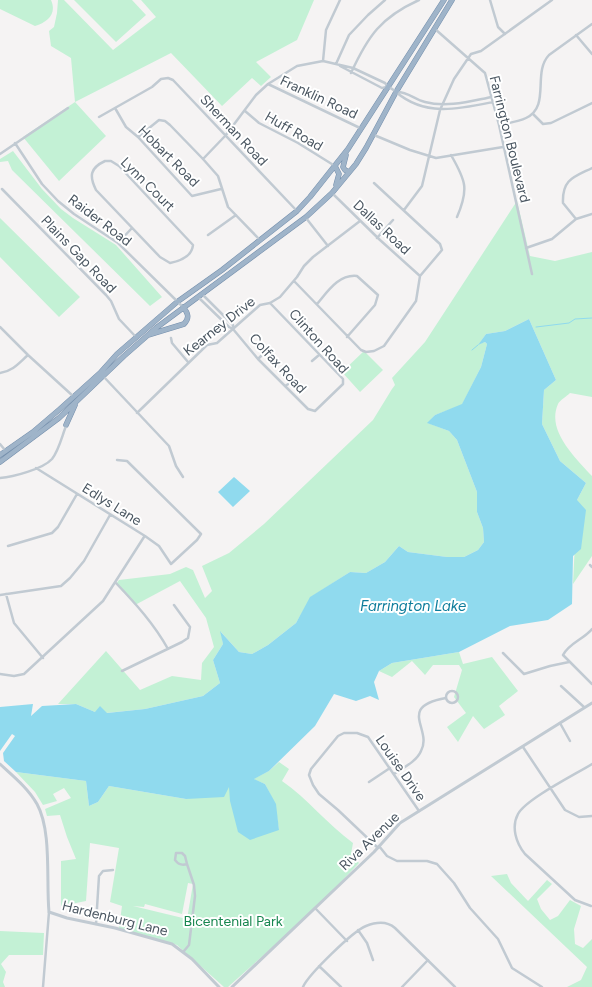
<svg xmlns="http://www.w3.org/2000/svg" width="592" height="987" font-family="Figtree,sans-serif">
	<rect width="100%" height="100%" fill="#f5f3f3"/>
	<!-- green -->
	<path fill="#c3f1d5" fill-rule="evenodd" d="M0 0H51C57 14 48 22 35 26L0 9Z
		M58 0H64L113 50 156 17 141 0H314L297 40 256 62 271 77 261 86 252 78 222 106 171 53 75 102 106 136 59 181 23 137 75 102 71 58 51 46 49 31 54 27 57 13Z
		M74 0H132L146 15 116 42Z
		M13 151 42 189 61 209 73 218 116 245 162 297 150 306 12 170 8 161 0 162V159Z
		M517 201 530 256 555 261 592 252V397L570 393C566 397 560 400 558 404 546 431 576 458 592 476V556L573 584 577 500 586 483 560 461 542 424 544 390 556 380 529 319 505 331 486 334 479 344 485 342 487 344 481 367 462 405 435 415 428 423 449 431 457 440 477 492V512L483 528 484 542 478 550 464 557H447L408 552 399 546 385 562 366 573 350 572 311 597 296 623 268 645 252 654 239 652 221 632 223 644 213 660 220 683 203 696 145 709 106 713 95 712 76 704H58L106 651 140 690 172 676 201 680 202 663 214 647 206 618 180 581 135 605 116 584 119 580 170 574 186 567 193 570 205 598 212 591 202 566 229 553 264 524 373 420 392 389 395 385 392 378 425 342Z
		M0 218 80 297 59 317 0 257Z
		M364 351 383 370 360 392 342 372Z
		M459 652 463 664 492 657 518 691 499 706 505 715 484 729 473 716 458 742 447 727 466 713 454 697 462 670 459 665H433L425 675 412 661 392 677 379 671 392 663Z
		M279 762 289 769 282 781C308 799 327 824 353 843L351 854 359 863 315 909 228 987H224L177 945 119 928 122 906 110 902 119 848 90 843 86 901 61 906V861L76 859 67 837 60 815 47 816 45 809 71 798 64 788 53 794 57 801 43 805 35 792 16 772 86 781 89 806 98 802 109 786 186 799 230 786 279 830 275 804 265 784 253 779 269 771ZM188 883 193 884 187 919 133 906 144 907 145 904 182 914Z
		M507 874 511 883 528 901 547 880 552 884 537 899 541 909 550 920 558 916 570 900 581 906 574 929 575 944 583 948 592 939V987H567L581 980 587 967 491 876Z
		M0 931 44 933 43 955H9L1 964 6 972 3 982 5 987H0Z"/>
	<!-- water -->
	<path fill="#90daee" d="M529 319 556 380 544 390 542 424 560 461 586 483 577 500 586 510 581 549 573 556 572 604 548 620 510 626 459 652 392 663 379 671 374 682 379 700 370 696 356 701 334 694 315 726 269 771 254 779 265 784 276 804 279 830 250 840 238 832 230 801 229 787 224 797 186 799 109 786 98 802 89 806 86 781 16 772 4 761 3 753 15 736 12 734 0 751V707L33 704 31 716 42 706 76 704 95 712 100 706 107 713 145 709 203 696 220 683 213 660 223 644 220 631 239 652 252 654 268 645 296 623 310 597 350 572 366 573 385 562 399 546 408 552 447 557H464L478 550 484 542 483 528 477 512V492L457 440 449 431 427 423 435 415 462 404 481 367 487 344 485 342 478 345 486 334 505 331Z
		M234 477 250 491 233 507 218 492Z"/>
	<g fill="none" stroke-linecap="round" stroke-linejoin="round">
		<!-- stream -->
		<path stroke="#90daee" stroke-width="1" d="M536 327 569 323 575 319 592 318
			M472 350 478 345"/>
		<!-- trunk casing -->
		<g stroke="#7690ad" stroke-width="5.5">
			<path id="trunk" d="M346 155 343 167 345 170 349 172
				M335 166 339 174 336 185
				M148 335 184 324C190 318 188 313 183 307
				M66 425 75 405
				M0 455 33 432 60 409 100 373 117 354 177 302 222 270 297 211 310 197 348 149 444 0
				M0 462 59 418 124 356 156 328 306 217 332 193 356 164 366 148 396 92 452 0"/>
		</g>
		<!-- minor -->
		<path stroke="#c1cad2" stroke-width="2.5" d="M490 0 498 27 505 34
			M435 29 485 73 499 125 532 274
			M576 35 592 54
			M323 61 326 30 340 0
			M336 64 349 35 368 15 385 0
			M340 66 382 88 387 87
			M351 73C368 36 381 17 419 0
			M268 84 360 128
			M396 92C407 91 415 100 425 102 447 108 471 101 492 97
			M115 108 126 127 138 137 192 196 221 189
			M245 111 259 123 298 143 335 166
			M533 114 543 124 551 123 592 103
			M99 117 152 87 161 79 168 78 173 80 297 211
			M499 125C508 123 518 122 526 118 551 106 532 73 549 55L592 24
			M374 135 410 150 436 158 503 147
			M138 137 159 120 165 121 170 125 203 159 218 176 228 207 259 239
			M15 143 42 184 58 201 74 214 118 243 183 307
			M0 154 68 108
			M451 155C466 181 469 189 457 217
			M203 159 226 135 256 95 268 84 297 66 323 61 353 68 385 83C388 88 392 88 396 92 425 117 459 109 493 102
			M105 161H111L119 166 193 245C192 256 180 261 170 263L160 257 96 190C89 176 90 168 105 161Z
			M2 189 106 295 111 301 119 319 136 337
			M332 193 380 240 420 276
			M404 210 422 186 440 110 454 79 471 54 481 51 552 0
			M306 218 328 246
			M576 219 563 203C562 179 574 177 592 168
			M208 235 236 215
			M377 238 393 220
			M118 243 132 228
			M526 248 552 239 576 219 592 214
			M294 281 361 350 366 352 374 351 384 346 416 301 420 276 442 250 440 244 374 183
			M202 294 233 325V329L258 359 308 409 315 411 343 384V379L270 303
			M198 297 229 327 233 329
			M317 304C328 291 339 274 357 276L378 295 375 305 347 337
			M0 327 28 355 73 396
			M171 338 172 343 188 362
			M258 359 267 350
			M312 361 319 355
			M0 373C13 371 19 363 28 355
			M103 376 169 446 176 466 183 477
			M285 386 295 380
			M137 413 207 345 217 343 260 305 270 303 280 297 297 277 304 266 313 257 360 221
			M0 444 5 450
			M36 468 145 536 159 546 171 564 197 540 201 534 127 461 117 460
			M0 478C13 477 43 469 52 459 59 450 62 436 66 426
			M8 546 52 533 58 527 77 494
			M590 565 592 567
			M116 583C136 604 154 624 168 649
			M6 594 14 623 43 658
			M0 595 61 586 70 578 84 561 110 515
			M592 629C584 639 569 643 563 655L592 684
			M503 653 524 674 550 666 569 662
			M122 671 182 642 188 638 190 627 174 605
			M0 674 14 676 24 674 103 601 144 537
			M561 686 584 707
			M446 697a6 6 0 1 1 12 0a6 6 0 1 1-12 0Z
			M560 723 570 741
			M523 747 565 810 579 817 592 816
			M394 774C403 768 417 761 421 751 433 729 396 707 446 698
			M369 782 390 768
			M379 846 387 856 397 861H427L437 864 454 883 470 908 498 939 512 968 542 987
			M378 848 338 810 319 794 313 785 309 775 311 769 338 736 344 733H357L368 737 419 811
			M176 853H182L185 856 187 864C181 866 178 864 175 860Z
			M591 906 575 900 525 854C516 843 511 827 518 814 526 799 576 774 592 764
			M315 908 347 941
			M96 924 99 876 103 871 113 870
			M358 930 367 943 373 960
			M184 951 189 945 195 896 194 885 187 864
			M319 966 341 987
			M43 987 49 912
			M303 987C308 975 353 931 366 926 376 922 387 921 395 928L455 987
			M402 987 428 960"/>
		<!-- tertiary -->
		<path stroke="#c1cad2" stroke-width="3" d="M0 764C13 776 28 788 37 804 52 831 46 881 49 912L67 918 115 928 172 944 192 959 219 987
			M232 987 374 852 400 823 592 703"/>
		<!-- trunk -->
		<use href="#trunk" stroke="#9fb4c9" stroke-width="4.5"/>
	</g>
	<g text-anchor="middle" stroke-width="4" stroke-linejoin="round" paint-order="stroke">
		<!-- street labels -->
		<g font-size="14" fill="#4a5661" stroke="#fff">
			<text transform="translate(319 97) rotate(25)" y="5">Franklin Road</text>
			<text transform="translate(234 130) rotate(47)" y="5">Sherman Road</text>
			<text transform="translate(294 131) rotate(30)" y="5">Huff Road</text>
			<text transform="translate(510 139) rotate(76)" y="5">Farrington Boulevard</text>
			<text transform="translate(169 156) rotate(45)" y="5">Hobart Road</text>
			<text transform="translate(148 184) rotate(45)" y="5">Lynn Court</text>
			<text transform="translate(100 220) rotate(37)" y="5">Raider Road</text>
			<text transform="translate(382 227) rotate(43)" y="5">Dallas Road</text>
			<text transform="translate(79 254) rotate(46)" y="5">Plains Gap Road</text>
			<text transform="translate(219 326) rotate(-38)" y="5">Kearney Drive</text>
			<text transform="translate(319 341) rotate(48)" y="5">Clinton Road</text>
			<text transform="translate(278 363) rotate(47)" y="5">Colfax Road</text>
			<text transform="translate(112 504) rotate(32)" y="5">Edlys Lane</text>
			<text transform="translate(401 768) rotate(55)" y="5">Louise Drive</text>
			<text transform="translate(369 841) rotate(-44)" y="5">Riva Avenue</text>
			<text transform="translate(115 918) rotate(14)" y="5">Hardenburg Lane</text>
		</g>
		<!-- park labels -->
		<g font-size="14" fill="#17864f" stroke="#fff">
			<text x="233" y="926">Bicentenial Park</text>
		</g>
		<!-- water labels -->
		<g font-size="15" font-style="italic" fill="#0c7c9b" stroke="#fff">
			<text x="413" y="611">Farrington Lake</text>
		</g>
	</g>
</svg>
